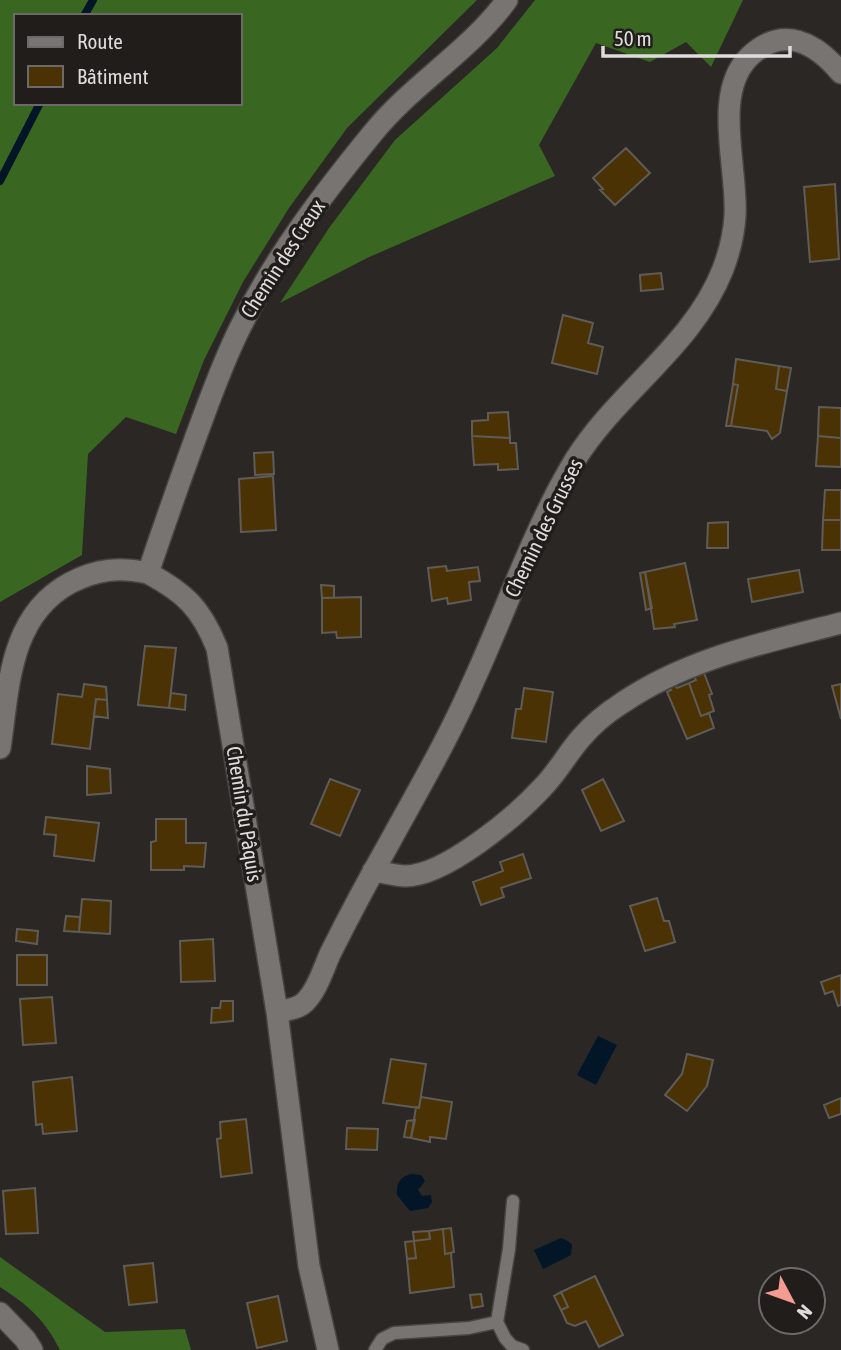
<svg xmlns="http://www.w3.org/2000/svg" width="841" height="1350" font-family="'Asap Condensed',sans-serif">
	<rect width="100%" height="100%" fill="#2a2724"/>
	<!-- forest -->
	<path fill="#396722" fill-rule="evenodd" d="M0 0H477L347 128 289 208 243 282 204 360 176 434 126 417 88 454 82 555 0 602ZM16 16H240V103H16Z
		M535 0H743L711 67 686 42 650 62 596 43 539 145 555 176 367 258 280 303 329 228 395 140 497 48Z
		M0 1257 105 1332 185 1329 191 1350H60C46 1321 27 1304 0 1287Z"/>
	<!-- water -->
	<path fill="#021627" d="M598 1036 617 1045 596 1085 577 1075Z
		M412 1174 421 1175 425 1181 418 1190 422 1196 431 1195 432 1202 428 1208 410 1211 397 1195C396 1184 400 1176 412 1174Z
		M561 1238 566 1240 572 1244 571 1255 543 1269 534 1250Z"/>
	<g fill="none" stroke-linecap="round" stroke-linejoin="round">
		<!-- stream -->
		<path stroke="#021627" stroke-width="8" d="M84 16 93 0
			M0 181 40 103"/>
	</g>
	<!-- building -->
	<path fill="#4a3204" stroke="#5f5c58" stroke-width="2" d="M626 148 650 173 615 205 600 190 603 189 593 178Z
		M835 184 839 259 810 262 804 187Z
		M661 273 663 289 641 291 640 275Z
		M563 315 593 323 588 343 603 347 597 374 552 363Z
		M736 359 779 366 776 389 787 391 780 433 772 439 767 431 731 426 738 385 733 384Z
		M779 366 791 368 787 391 776 389Z
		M733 384 738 385 731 426H726Z
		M819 407 841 408V438L818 436Z
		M508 412 510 438 472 436V421L488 420V413Z
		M472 436 510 438V443H516L518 469 498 470V464L474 465Z
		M818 436 841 438V467L816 466Z
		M273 452 274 474 255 475 254 453Z
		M273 476 276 530 241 532 239 479Z
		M825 490H841V520H823Z
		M823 520H841V550H822Z
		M728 522V548H707L708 523Z
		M685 563 697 620 674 624 675 627 654 629 645 572Z
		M446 566 447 571 478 567 480 581 469 582 471 600 448 604 447 598 432 601 428 568Z
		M799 570 803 592 752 602 748 579Z
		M645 572 652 608 646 610 640 573Z
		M321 585 334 586V598H322Z
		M361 597V637L337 638 336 632 322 633V598Z
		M145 646 176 648 169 708 138 705Z
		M703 670 712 694 709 695 714 711 701 716 689 683 696 680 693 675Z
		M689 683 701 716 709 713 714 728 687 739 667 692 671 690 669 688 675 685 677 688Z
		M84 684 106 687 107 700 96 699 90 749 52 744 58 694 82 697Z
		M841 684V719L832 686Z
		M524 688 553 692 546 742 512 738 516 709H521Z
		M171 693 186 695 185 710 169 708Z
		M96 699 107 700 108 718 94 716Z
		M87 766 110 769 111 793 87 795Z
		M330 779 360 790 340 836 311 824Z
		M603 779 624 821 601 831 582 790Z
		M46 817 99 823 94 861 54 856 56 835 44 834Z
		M156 819H186V843H206L204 867 184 866V870H151V842L156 841Z
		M523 854 531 878 501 888 504 897 481 905 473 882 503 871 500 862Z
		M657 898 664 921H669L675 942 645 951 630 906Z
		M82 899 111 901 110 934 79 932Z
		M66 916 80 917 79 932 64 931Z
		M17 929 38 931 37 944 16 941Z
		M213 939 215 981 181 982 180 941Z
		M17 955H47V985H17Z
		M841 975V1005L838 1006 833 991 825 994 821 982Z
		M52 997 56 1043 23 1045 20 999Z
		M221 1001H233V1021L211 1023 212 1008H220Z
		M687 1054 713 1060 707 1086 687 1111 665 1095 682 1074Z
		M391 1059 426 1064 419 1108 383 1103Z
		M72 1077 77 1131 43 1134 42 1124 36 1125 33 1082Z
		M421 1097 452 1102 446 1139 430 1137V1142L411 1138 416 1107 419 1108Z
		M841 1098V1114L829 1118 824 1105Z
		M246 1119 252 1173 221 1177 217 1139 221 1138 220 1122Z
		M415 1120 411 1138 404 1137 407 1121Z
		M347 1128 378 1129 377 1150 346 1149Z
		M35 1188 38 1233 6 1234 3 1191Z
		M451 1228 454 1252 445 1254 443 1229Z
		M443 1229 445 1254 451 1253 454 1287 410 1293 407 1259 416 1258 414 1241 430 1239 429 1231Z
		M429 1231 430 1239 414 1241 413 1232Z
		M414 1241 416 1258 407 1259 405 1242Z
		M153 1263 157 1302 129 1305 124 1266Z
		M595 1276 623 1335 599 1347 586 1321 575 1326 567 1323 561 1310 568 1307 561 1292Z
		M561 1292 568 1307 561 1310 554 1296Z
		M481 1294 483 1306 472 1308 470 1295Z
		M278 1296 287 1341 257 1348 247 1303Z"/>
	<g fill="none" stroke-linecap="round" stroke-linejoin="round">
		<!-- service casing -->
		<g stroke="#474543" stroke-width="15">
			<path id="service" d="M513 1201 509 1249 497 1322 505 1338 512 1346 523 1350
				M375 1350 382 1339 394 1333 469 1328 497 1322"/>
		</g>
		<!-- minor casing -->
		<g stroke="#474543" stroke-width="24">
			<path id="minor" d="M148 573C185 593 201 608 217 648L277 1012 309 1266 328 1350
				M373 871C383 872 395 876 405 876 445 876 515 817 542 788 557 773 567 754 581 738 592 725 608 712 622 703 688 658 764 643 841 623
				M277 1012C286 1010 298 1009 305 1002 317 990 323 970 330 954 348 918 367 882 387 847 417 792 449 738 474 680 507 608 534 528 575 460 618 391 693 346 723 269 729 253 734 233 735 216 738 168 712 94 749 57 783 24 816 43 841 73"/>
		</g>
		<!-- tertiary casing -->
		<g stroke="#474543" stroke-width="24">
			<path id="tertiary" d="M0 748C9 687 9 616 70 583 97 569 119 567 148 573 167 517 187 460 208 404 218 378 228 351 241 326 275 257 323 194 372 134 412 84 469 52 507 0"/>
		</g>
		<!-- secondary casing -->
		<g stroke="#474543" stroke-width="24">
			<path id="secondary" d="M0 1313 25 1339 32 1350"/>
		</g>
		<!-- service -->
		<use href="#service" stroke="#787471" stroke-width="12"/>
		<!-- minor -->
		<use href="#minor" stroke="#787471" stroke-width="21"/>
		<!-- tertiary -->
		<use href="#tertiary" stroke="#787471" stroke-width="21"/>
		<!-- secondary -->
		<use href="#secondary" stroke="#787471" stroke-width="21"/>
	</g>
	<g text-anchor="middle" stroke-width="7" stroke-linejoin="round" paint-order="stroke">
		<!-- street labels -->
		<g font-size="21" fill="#dfdddb" stroke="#201d1b">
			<text transform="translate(283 259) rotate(-57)" y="7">Chemin des Creux</text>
			<text transform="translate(544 528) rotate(-64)" y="7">Chemin des Grusses</text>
			<text transform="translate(244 814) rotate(81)" y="7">Chemin du Pâquis</text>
		</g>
	</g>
	<!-- legend -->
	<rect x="14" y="14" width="228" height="91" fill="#201d1b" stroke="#6c6a68" stroke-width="2"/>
	<rect x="28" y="37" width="35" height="10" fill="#787471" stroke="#6c6a68" stroke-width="2"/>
	<text x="77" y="49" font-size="21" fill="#dfdddb">Route</text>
	<rect x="28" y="66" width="35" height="21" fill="#4a3204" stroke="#6c6a68" stroke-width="2"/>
	<text x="77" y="84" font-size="21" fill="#dfdddb">Bâtiment</text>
	<!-- north arrow -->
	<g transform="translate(792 1301) rotate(131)"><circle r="33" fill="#201d1b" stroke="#6c6a68" stroke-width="2"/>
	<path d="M0-5L12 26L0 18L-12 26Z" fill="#f59c92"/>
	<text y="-10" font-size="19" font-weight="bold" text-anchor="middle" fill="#dfdddb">N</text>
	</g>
	<!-- scale -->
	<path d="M603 46v10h187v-10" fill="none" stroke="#dfdddb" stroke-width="3.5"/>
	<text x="614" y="46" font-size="21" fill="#dfdddb" stroke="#201d1b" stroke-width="5" paint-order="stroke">50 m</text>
</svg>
